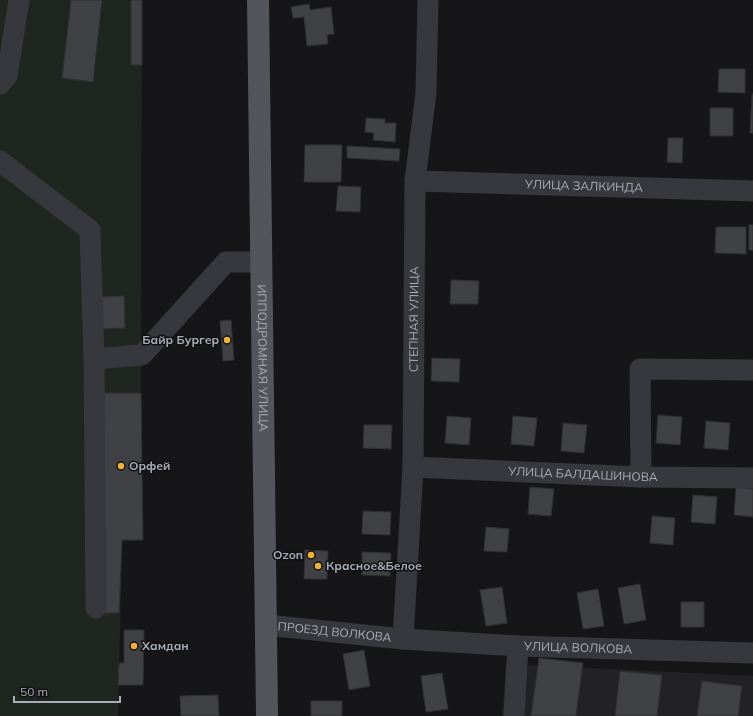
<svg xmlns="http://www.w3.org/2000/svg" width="753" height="716" font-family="Mulish,sans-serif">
	<rect width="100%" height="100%" fill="#161618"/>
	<!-- built -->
	<path fill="#222225" d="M506 664 753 676V716H502Z"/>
	<!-- green -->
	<path fill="#1e261f" d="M0 0H142L141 393 143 540H122L118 716H0Z"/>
	<!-- building -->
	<path fill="#404145" stroke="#303034" d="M71 0H102L93 82 62 78Z
		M131 0H142V65H131Z
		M309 4 310 10 331 7 334 34 327 35 328 44 307 46 304 17 293 18 291 7Z
		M719 69H745V93L718 92Z
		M752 94H753V133H750Z
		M710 108H733V136H710Z
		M366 118 385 119V123H396L395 142 373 140 374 133 365 132Z
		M668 138H683L682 163 667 162Z
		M305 145H342L341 182H304Z
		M347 146 400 149 399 161 347 158Z
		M338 186 361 187 360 212 336 211Z
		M749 225H753V250H749Z
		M716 227H746V254L715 253Z
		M451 280 479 281 478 304H450Z
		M124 296 125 328 100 329 99 297Z
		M231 320 234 360 223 361 220 321Z
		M432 358 460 359 459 382 431 381Z
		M98 393H141L143 540H122L119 613H101Z
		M658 415 682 417 680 445 656 443Z
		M447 416 471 418 469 445 445 443Z
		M513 416 537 418 534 446 511 444Z
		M706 421 730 423 728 450 704 448Z
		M563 423 587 425 584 453 561 451Z
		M364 425H392L391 449 363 448Z
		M530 487 554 489 551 516 528 514Z
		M736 487 753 489V517L734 515Z
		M693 495 717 497 715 524 691 522Z
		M363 511 391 512 390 535 362 534Z
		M652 516 675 518 673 545 650 543Z
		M486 527 509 529 507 552 484 551Z
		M305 550 328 551 327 579H304Z
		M362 552 391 553 390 576 362 575Z
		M640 584 646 620 624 624 618 588Z
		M502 587 507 623 486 626 480 590Z
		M598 589 604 626 583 629 577 593Z
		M681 602H704V627H681Z
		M124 630H144L143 685H118L119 663H124Z
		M364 650 370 686 349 690 343 654Z
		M539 658 583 663 576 716H531Z
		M620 671 662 675 657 716H615Z
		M442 673 448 709 426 712 421 676Z
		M702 681 742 686 738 716H697Z
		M218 695 219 716H181L180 696Z
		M311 701H342V716H311Z"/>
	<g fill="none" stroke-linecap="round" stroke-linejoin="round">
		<!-- minor -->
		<g stroke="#37383d" stroke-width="21">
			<path d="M0 84 7 76 19 0"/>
			<path d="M0 161 90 230 94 359"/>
			<path id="s1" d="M415 181 753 191"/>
			<path id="s2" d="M413 467 641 477 753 478"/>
			<path d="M641 477 640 369 753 370"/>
			<path d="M96 608 94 359 142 355 226 262H261"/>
			<path id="s3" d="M266 625 403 639 518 646 753 653"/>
			<path id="s4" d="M403 639 413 467 415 181 426 93 428 0"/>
			<path d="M514 716 518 646"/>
		</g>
		<!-- major -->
		<path stroke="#53555c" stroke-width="22" id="s5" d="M258 0 267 716"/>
	</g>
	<!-- markers -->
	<g fill="#f2b134" stroke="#111113" stroke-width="1.5">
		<circle cx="227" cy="340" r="4"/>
		<circle cx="121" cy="466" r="4"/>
		<circle cx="311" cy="555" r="4"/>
		<circle cx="318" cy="566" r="4"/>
		<circle cx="134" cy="646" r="4"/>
	</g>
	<g text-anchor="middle" stroke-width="3" stroke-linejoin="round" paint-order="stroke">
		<!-- street labels -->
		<g font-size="12" fill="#a8adb8" stroke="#111113">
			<text dy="4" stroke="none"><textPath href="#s1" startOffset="169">УЛИЦА ЗАЛКИНДА</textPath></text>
			<text dy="4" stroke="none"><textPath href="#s4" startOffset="320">СТЕПНАЯ УЛИЦА</textPath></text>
			<text dy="4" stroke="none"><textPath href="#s5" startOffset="358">ИППОДРОМНАЯ УЛИЦА</textPath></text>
			<text dy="4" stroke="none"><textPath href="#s2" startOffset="170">УЛИЦА БАЛДАШИНОВА</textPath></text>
			<text dy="4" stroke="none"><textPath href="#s3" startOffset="69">ПРОЕЗД ВОЛКОВА</textPath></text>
			<text dy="4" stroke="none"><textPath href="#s3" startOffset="313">УЛИЦА ВОЛКОВА</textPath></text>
		</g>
		<!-- poi labels -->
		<g font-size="12" font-weight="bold" fill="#a8adb8" stroke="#111113" text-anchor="start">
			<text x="219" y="344" text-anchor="end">Байр Бургер</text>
			<text x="129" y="470">Орфей</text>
			<text x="303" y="559" text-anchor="end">Ozon</text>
			<text x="326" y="570">Красное&amp;Белое</text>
			<text x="142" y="650">Хамдан</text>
		</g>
	</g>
	<!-- scale -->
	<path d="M14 696v6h106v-6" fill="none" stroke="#a8adb8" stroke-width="2"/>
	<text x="20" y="696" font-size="12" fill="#a8adb8" stroke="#111113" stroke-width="3" paint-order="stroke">50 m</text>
</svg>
